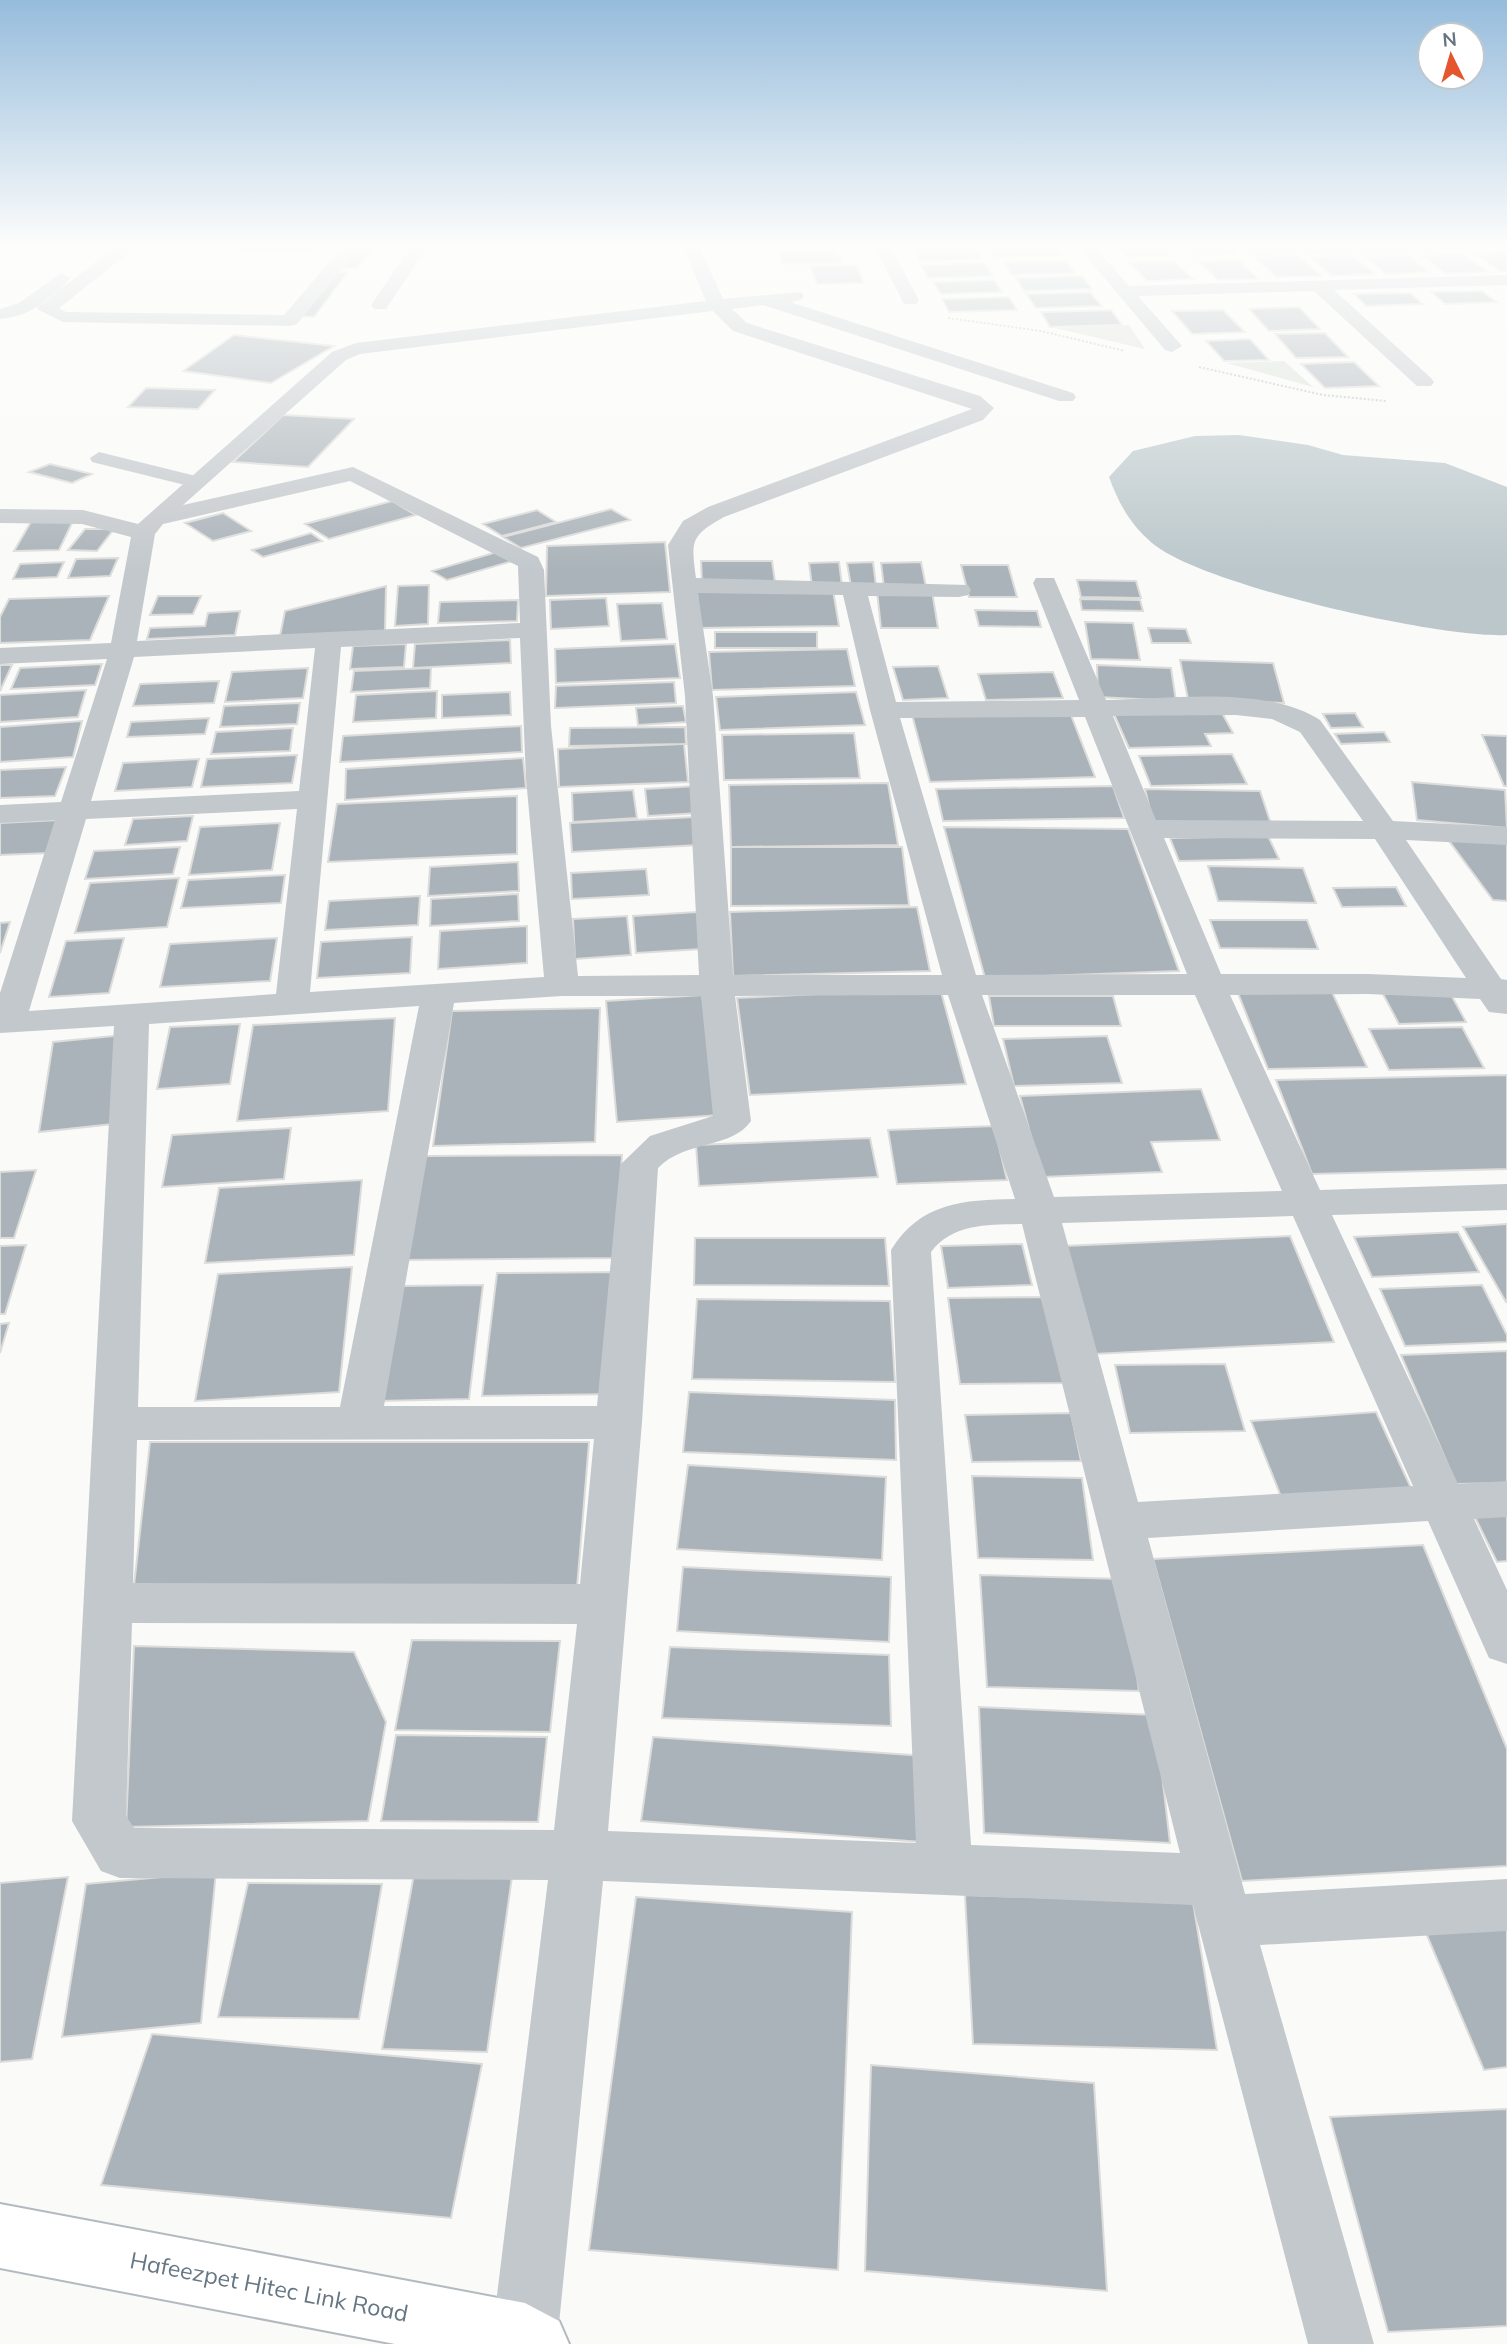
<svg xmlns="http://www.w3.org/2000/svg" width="1507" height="2344" font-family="Mulish,sans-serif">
	<rect width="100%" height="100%" fill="#fafaf8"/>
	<!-- green -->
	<path fill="#dadfd7" d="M1129 325 1145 349 1055 328Z
		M1284 361 1313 387 1227 363Z"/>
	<!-- water -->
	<path fill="#bbc7cb" d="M1239 435 1308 445 1343 455 1445 463 1507 487V635C1441 639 1201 585 1152 543 1130 524 1119 504 1109 477L1133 451 1195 436Z"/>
	<!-- building -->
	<path fill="#aab3b9" stroke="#dcdcda" stroke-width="2" d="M759 244H815L816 247 760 248Z
		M986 244H1051L1060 256 995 258Z
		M1115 244H1160L1172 256 1127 257Z
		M1184 244H1227L1238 254 1194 255Z
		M1240 244H1287L1299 254 1252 256Z
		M1297 244H1342L1352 253 1308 254Z
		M1352 244H1397L1407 252 1363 253Z
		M1407 244H1449L1455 248 1414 249Z
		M1463 244H1506L1507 247 1468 248Z
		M975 247 983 259 920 261 913 248Z
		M354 248 374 249 357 268H336Z
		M837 250 842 263 782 264 778 252Z
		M1507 251V271H1499L1474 253Z
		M1464 254 1488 272 1445 273 1421 255Z
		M1298 255 1322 276 1276 277 1254 257Z
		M1408 255 1429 272 1386 274 1365 257Z
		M1353 256 1376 274 1331 276 1310 257Z
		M1238 260 1259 279 1218 280 1198 261Z
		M1066 261 1075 273 1012 275 1005 262Z
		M1174 261 1193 279 1147 281 1129 262Z
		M984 263 993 276 928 278 921 265Z
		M856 265 864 283 817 284 810 266Z
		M332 272H348L314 317 297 316Z
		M1083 276 1092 289 1024 291 1016 278Z
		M994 280 1002 292 941 294 933 282Z
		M1482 291 1497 302 1445 304 1431 292Z
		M1090 292 1102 306 1036 308 1026 294Z
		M1410 293 1423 304 1366 306 1354 294Z
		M1009 297 1017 310 949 312 942 299Z
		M1299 307 1320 329 1269 331 1249 309Z
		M1111 310 1122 325 1050 327 1041 312Z
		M1223 310 1245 332 1192 334 1172 311Z
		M1325 333 1348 357 1296 358 1275 334Z
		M234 335 334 346 271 383 183 371Z
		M1250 339 1269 360 1224 361 1206 341Z
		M1354 362 1379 386 1325 388 1301 364Z
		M146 388 215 390 198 409 128 407Z
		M283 415 354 419 308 467 233 462Z
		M50 464 92 474 72 483 29 472Z
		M392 501 416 515 329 539 305 524Z
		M611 509 630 520 521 548 503 537Z
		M537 510 556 522 502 536 483 524Z
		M223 513 251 531 213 541 185 523Z
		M74 519 59 550 14 551 32 520Z
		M85 529H114L97 551 68 550Z
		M311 533 322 541 263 557 252 550Z
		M665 542 670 592 546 596 547 546Z
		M500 551 516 560 447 580 432 571Z
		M118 558 110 576 68 578 76 559Z
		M701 561H772L775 582 702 583Z
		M64 562 57 577 13 579 20 564Z
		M839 562 842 586H812L809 563Z
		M873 562 876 586H851L847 563Z
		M921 562 926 587H884L881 563Z
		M961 565H1008L1017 597H969Z
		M1077 580 1136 581 1141 598 1081 597Z
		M429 585 428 624 395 626 398 586Z
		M386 586 385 631 280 636 285 611Z
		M833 590 839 626 699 628 697 592Z
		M877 591H932L938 628H881Z
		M109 596 90 640 0 643V617L9 599Z
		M158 596H201L193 614 150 615Z
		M606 598 609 626 551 629 550 600Z
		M1080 599 1140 600 1143 611 1082 610Z
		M518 600 517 621 438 623 440 602Z
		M662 603 667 639 621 641 617 604Z
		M975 610 1037 611 1041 627 979 626Z
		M240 611 235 635 147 639 150 628 205 626 208 613Z
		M1085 622 1133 623 1140 660 1091 659Z
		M1148 628 1186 629 1191 643H1152Z
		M715 632H817V648H715Z
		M510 640 511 663 413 668 415 644Z
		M406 644 404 667 350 669 353 646Z
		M675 644 680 678 556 683 555 649Z
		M847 649 855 686 712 690 709 652Z
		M1180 660 1273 663 1284 703 1188 699Z
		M102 664 95 685 11 689 20 668Z
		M0 665H12L0 691Z
		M1097 665 1171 668 1176 701 1098 697Z
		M938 666 948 698 903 700 893 667Z
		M308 668 303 698 225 702 232 672Z
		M431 668 430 688 351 692 354 671Z
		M1053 672 1063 698 986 700 978 674Z
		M219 681 214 703 133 706 140 684Z
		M674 682 676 703 555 708 556 686Z
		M86 690 78 717 0 722V695Z
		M437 691 436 718 353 722 356 695Z
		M510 692 511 715 442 718V695Z
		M856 692 865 725 720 730 716 697Z
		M300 703 297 724 220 727 224 706Z
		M683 706 686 722 638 725 636 708Z
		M1069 710 1095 777 930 782 912 715Z
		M1221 711 1233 733 1205 734 1211 746 1129 748 1114 714Z
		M1355 713 1363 727 1331 728 1323 714Z
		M209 718 205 734 127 737 131 722Z
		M82 721 73 757 0 762V727Z
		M521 726 522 752 340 762 343 736Z
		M685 727 686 744 569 746 570 728Z
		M293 728 290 751 211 754 216 732Z
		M1384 732 1390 742 1341 744 1335 734Z
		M854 733 860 778 724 780 722 735Z
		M1482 735 1507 736V786H1504Z
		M684 744 688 782 559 787 558 749Z
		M1232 754 1247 784 1151 786 1139 756Z
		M297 755 292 783 201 787 207 759Z
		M523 758 526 788 345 800 346 769Z
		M199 759 192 787 115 791 123 763Z
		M66 767 55 796 0 798V770Z
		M1412 782 1505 790 1507 828 1417 820Z
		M888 783 898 845 731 847 729 785Z
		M696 786 700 813 648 816 645 789Z
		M1113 786 1124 818 943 821 936 789Z
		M1145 789 1260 791 1271 824 1153 822Z
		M633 790 637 818 573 822 572 793Z
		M517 796V854L328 862 337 804Z
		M193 816 187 841 125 845 133 819Z
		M695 817 699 845 572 852 570 823Z
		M59 820 49 853 0 855V823Z
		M280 823 272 870 189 875 200 827Z
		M944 827 1128 829 1179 971 985 978Z
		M1268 836 1279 859 1179 861 1170 838Z
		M1447 838 1507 841V901L1493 900Z
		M180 847 173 874 85 879 94 851Z
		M731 847H902L909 905 731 906Z
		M518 862 519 891 428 896 430 867Z
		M1208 866 1303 868 1316 903 1218 901Z
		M646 869 649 895 572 899 571 873Z
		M285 875 281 903 181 908 188 880Z
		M179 878 167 927 75 933 90 883Z
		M1396 887 1406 906 1342 907 1333 888Z
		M518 894 519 921 430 926 431 899Z
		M420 896 418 925 325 930 329 901Z
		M917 907 930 971 733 976 730 912Z
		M697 912 702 949 636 953 633 916Z
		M627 916 631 955 575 959 573 919Z
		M1210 920H1307L1318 949 1220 948Z
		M10 922 0 953V923Z
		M527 926V963L438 969 440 931Z
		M412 937 410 973 317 978 321 942Z
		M124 938 109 993 49 997 66 941Z
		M277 938 270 981 160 987 170 944Z
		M940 988 966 1084 750 1095 737 998Z
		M1449 991 1466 1022 1399 1024 1383 994Z
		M1332 992 1367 1067 1268 1069 1238 993Z
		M702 995 721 1115 617 1122 606 1001Z
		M989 996H1113L1121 1026H994Z
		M600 1008 595 1142 433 1146 452 1011Z
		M395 1018 388 1111 237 1121 253 1025Z
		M240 1024 230 1084 157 1089 170 1027Z
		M1462 1027 1484 1068 1389 1070 1369 1029Z
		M123 1035 113 1124 39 1132 53 1042Z
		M1107 1036 1122 1083 1014 1086 1003 1039Z
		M1507 1075V1169L1312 1174 1276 1080Z
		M1201 1089 1220 1140 1151 1142 1162 1172 1042 1177 1020 1096Z
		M994 1126 1007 1180 897 1184 888 1130Z
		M291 1128 284 1179 162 1187 172 1135Z
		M870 1138 878 1177 699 1186 696 1145Z
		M622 1155 616 1258 405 1260 424 1156Z
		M36 1170 14 1238H0V1172Z
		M362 1180 354 1255 205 1263 219 1188Z
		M1507 1224V1301L1506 1302 1463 1227Z
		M1458 1232 1479 1272 1372 1277 1354 1237Z
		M1290 1236 1334 1342 1094 1354 1064 1246Z
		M695 1238H885L889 1286 694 1285Z
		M1022 1244 1032 1285 948 1288 941 1246Z
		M26 1245 5 1314H0V1246Z
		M352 1267 339 1392 195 1401 218 1274Z
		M626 1272 620 1394 482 1396 497 1273Z
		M483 1285 469 1399 378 1401 398 1286Z
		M1482 1285 1507 1335V1342L1405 1346 1380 1289Z
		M1052 1297 1070 1383 960 1384 948 1298Z
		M697 1299 890 1301 895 1382 692 1379Z
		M9 1323 0 1353V1324Z
		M1507 1351V1483L1456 1484 1401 1355Z
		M1225 1364 1245 1431 1130 1433 1115 1365Z
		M689 1392 895 1400 896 1460 683 1452Z
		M1376 1412 1411 1488 1282 1499 1251 1421Z
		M1071 1413 1081 1461 972 1462 965 1415Z
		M150 1442H589L577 1588 134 1586Z
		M688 1465 886 1477 882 1560 677 1549Z
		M972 1476 1082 1478 1093 1560 978 1558Z
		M1507 1510V1561L1497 1562 1473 1513Z
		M1423 1545 1507 1749V1866L1242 1881 1153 1559Z
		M683 1567 891 1577 889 1642 677 1631Z
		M980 1575 1124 1579 1139 1691 987 1687Z
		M412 1640 560 1641 550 1732 395 1730Z
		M134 1646 354 1652 386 1722 368 1821 126 1827Z
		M670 1647 889 1655 891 1726 662 1718Z
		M979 1707 1155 1715 1170 1843 984 1833Z
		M396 1735 547 1737 538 1822 381 1821Z
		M653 1737 925 1756 922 1842 641 1821Z
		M216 1872 201 2023 62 2037 86 1884Z
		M414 1874 512 1877 487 2052 382 2049Z
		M68 1877 32 2059 0 2062V1883Z
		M248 1883 382 1884 359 2019 218 2017Z
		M965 1895 1193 1902 1217 2050 973 2044Z
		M636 1897 852 1912 838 2270 589 2250Z
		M1507 1922V2067L1484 2070 1426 1933Z
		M152 2034 482 2064 451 2218 101 2185Z
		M871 2065 1094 2083 1107 2291 865 2271Z
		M1507 2109V2326L1388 2332 1330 2117Z"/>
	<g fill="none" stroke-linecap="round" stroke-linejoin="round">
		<!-- secondary casing -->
		<g stroke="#b3babf" stroke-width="4">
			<path id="secondary" d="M0 2204 525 2303 559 2321 569 2344H395L0 2268Z"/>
		</g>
		<!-- path -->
		<path stroke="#bbbfc2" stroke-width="2" stroke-dasharray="2 2" stroke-linecap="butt" d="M948 318 1041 331 1125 351
			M1199 367 1323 395 1386 401"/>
		<!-- lane -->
		<path fill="#c3c8cc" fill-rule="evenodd" d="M99 452 204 478 207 482 197 488 92 462 90 458Z"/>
		<!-- street -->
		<path fill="#c3c8cc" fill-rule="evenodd" d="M119 244H326L313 253 137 249 131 251 59 308 66 312 284 315 345 244H362L297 324 290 326 63 322 37 309 40 305Z
			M413 244H429L386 309H374L371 305Z
			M682 244H698L723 299 801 292 804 296 801 300 790 302 1073 393 1076 397 1073 401H1059L763 305 732 309 747 323 980 396 994 408 983 420 724 517C690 536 691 541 696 578L968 585 971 590 968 595 959 597 868 596 896 702 1079 700 1033 583 1036 578H1054L1106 700C1168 699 1267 685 1320 720L1393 821 1507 827V845L1406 840 1501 979 1507 980V1014L1489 1012 1480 999 1368 994 1230 995 1320 1190 1507 1184V1210L1332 1215 1458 1484 1507 1481V1517L1474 1519 1507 1590V1664L1489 1658 1428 1521 1148 1538 1245 1894 1507 1879V1931L1260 1945 1374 2344H1308L1193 1905 603 1881 557 2344H491L548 1880 120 1878 101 1871 72 1821 114 1026 0 1033V993L55 820 0 823V805L61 802 107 659 0 664V648L111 643 131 537 82 524 0 523V509L83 510 138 524 332 352 356 343 706 301ZM713 311 733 331 972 409 708 507 683 521 668 545 685 696 699 975 578 976 551 726 544 570 538 557 353 467 183 505 346 360 360 354ZM350 481 518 566 520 623 137 641 155 534 163 524ZM698 593 843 595 870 710 942 975H733L713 696ZM520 638 526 778 544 977 310 992 341 647ZM315 648 299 791 91 801 134 657ZM1236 715 1272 719 1300 732 1363 821 1156 820 1113 716ZM1085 717 1187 974 976 975 900 718ZM297 809 276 994 29 1011 86 819ZM1164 838 1375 839 1466 978 1368 974H1221ZM948 995 1015 1199C963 1200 921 1202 891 1250L916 1843 608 1831 642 1422 658 1168C685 1140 732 1149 751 1121L735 996ZM982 995H1195L1282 1191 1054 1197ZM562 996H701L713 1116 650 1136 620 1165 597 1406H384L454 1003ZM419 1006 340 1407H138L149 1024ZM1293 1216 1413 1486 1138 1502 1062 1223ZM1022 1224 1180 1853 971 1845 931 1252C953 1223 989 1225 1022 1224ZM594 1439 580 1584 133 1583 137 1440ZM132 1623 577 1624 554 1830 134 1828 126 1816Z
			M873 244H889L919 300 916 304H904Z
			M1076 244H1093L1129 286 1507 275V285L1334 290 1431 378 1434 382 1431 386H1417L1314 291 1138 296 1182 346 1172 352 1165 350Z
			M61 273 70 278C53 300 27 317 0 319V309L19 303Z"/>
		<!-- secondary -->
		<use href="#secondary" fill="#fff" fill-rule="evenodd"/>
	</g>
	<!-- sky -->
	<linearGradient id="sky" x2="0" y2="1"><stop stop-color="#96bcdc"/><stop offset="0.43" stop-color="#fdfdfc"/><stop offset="1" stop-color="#fdfdfc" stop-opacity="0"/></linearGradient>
	<rect width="1507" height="572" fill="url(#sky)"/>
	<g text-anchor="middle" stroke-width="7" stroke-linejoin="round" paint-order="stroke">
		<!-- near-street labels -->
		<g font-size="23" fill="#657683" stroke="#fff">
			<text transform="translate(269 2287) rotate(11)" y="8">Hafeezpet Hitec Link Road</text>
		</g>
	</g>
	<!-- north arrow -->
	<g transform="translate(1451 56) rotate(355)"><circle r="33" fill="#ffffff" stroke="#c1c8cd" stroke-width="2"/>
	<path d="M0-5L12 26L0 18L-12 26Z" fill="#e4572e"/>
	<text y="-10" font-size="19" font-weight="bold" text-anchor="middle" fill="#657683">N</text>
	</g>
</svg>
